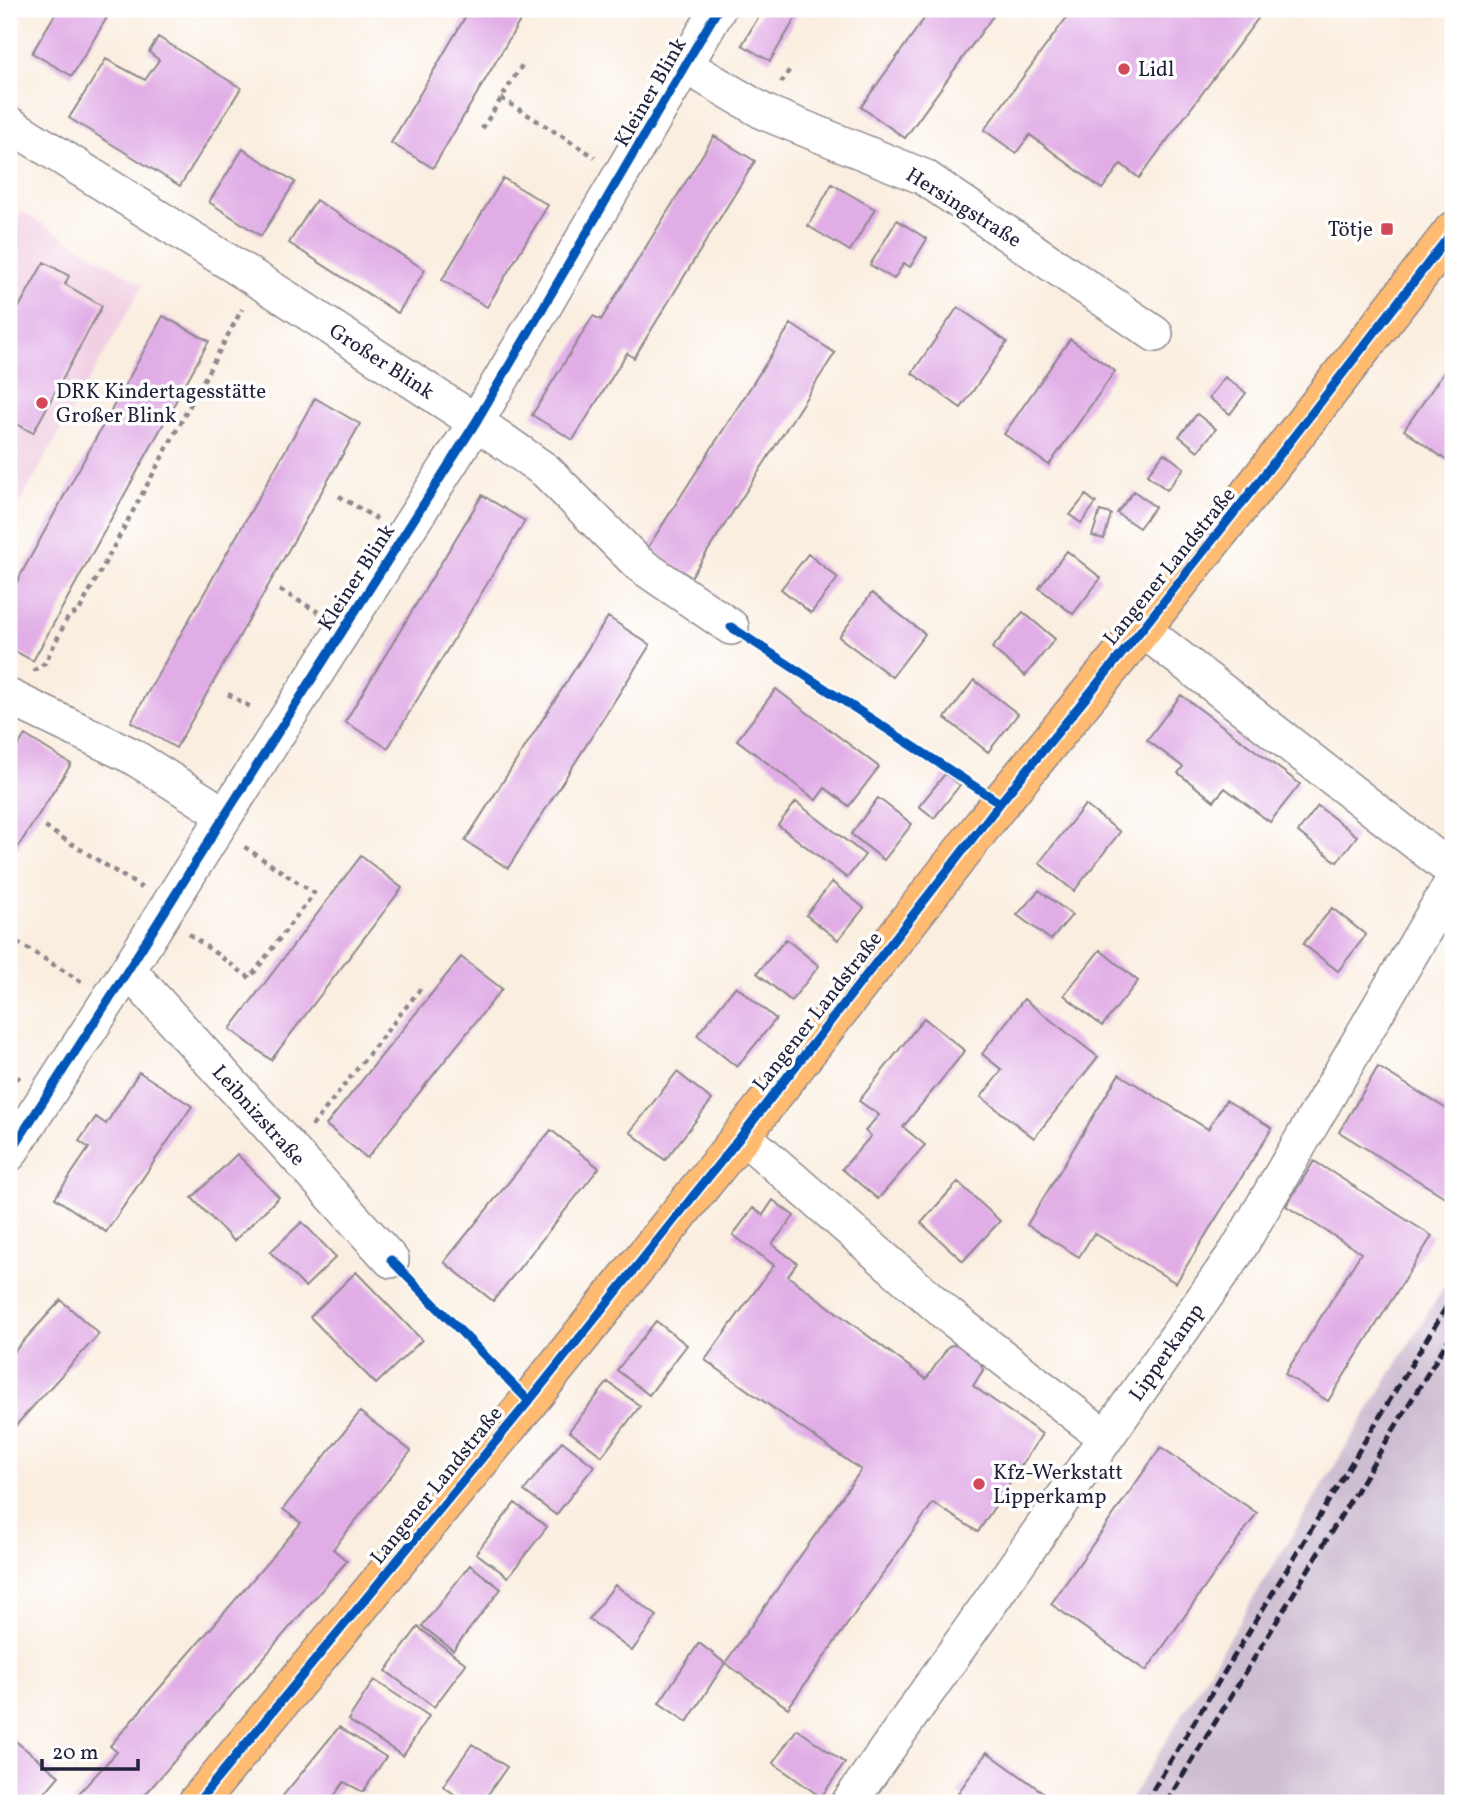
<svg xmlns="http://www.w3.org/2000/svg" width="1462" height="1812" font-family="Vollkorn,serif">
	<rect width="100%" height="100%" fill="#fff"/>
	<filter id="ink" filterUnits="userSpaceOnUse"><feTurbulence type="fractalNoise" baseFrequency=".0143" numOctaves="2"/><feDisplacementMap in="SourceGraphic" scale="14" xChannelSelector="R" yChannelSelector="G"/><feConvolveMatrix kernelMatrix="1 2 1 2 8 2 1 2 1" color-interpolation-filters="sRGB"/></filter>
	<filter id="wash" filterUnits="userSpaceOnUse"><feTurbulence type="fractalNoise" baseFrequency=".00686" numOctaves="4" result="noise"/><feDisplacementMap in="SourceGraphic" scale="28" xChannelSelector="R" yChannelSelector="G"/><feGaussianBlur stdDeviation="1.57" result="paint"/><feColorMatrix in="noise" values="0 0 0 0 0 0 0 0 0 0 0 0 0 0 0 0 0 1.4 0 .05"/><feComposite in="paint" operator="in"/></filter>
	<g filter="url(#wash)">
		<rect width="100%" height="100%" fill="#faeee0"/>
		<!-- built -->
		<path fill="#f1d0e3" d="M21 211 143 285 9 522V237Z"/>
		<!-- industrial -->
		<path fill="#cebed1" d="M1453 1272V1803H1128Z"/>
		<g id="blocks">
			<!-- building -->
			<path fill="#e1ade6" d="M58 9H112L72 76 32 53Z
				M470 9H527L433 168 391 143Z
				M763 9H801L770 61 742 45Z
				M931 9H998L905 138 861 107Z
				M1073 9H1265L1139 178 1121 164 1102 189 1030 135 1016 153 984 130Z
				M158 37 241 88 180 186 69 118 106 59 145 80 159 60 149 52Z
				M714 136 755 161 634 358 627 353 573 440 532 415 593 316 601 320Z
				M243 149 295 182 261 236 209 202Z
				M503 178 548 205 487 307 442 280Z
				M832 184 875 209 850 251 808 226Z
				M316 200 425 270 398 313 289 243Z
				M897 220 927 239 910 267 904 263 894 279 870 265Z
				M44 262 69 276 65 284 102 306 33 433 9 420V325Z
				M958 307 1007 342 961 408 912 373Z
				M163 316 209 341 33 661 9 648V596Z
				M791 324 835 353 691 577 647 549Z
				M1070 339 1115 371 1049 465 1004 434Z
				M1453 359V465L1404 430Z
				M1225 377 1246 393 1230 414 1209 398Z
				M315 398 360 424 176 748 131 722Z
				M1197 414 1216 429 1198 451 1179 436Z
				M1164 453 1184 468 1167 490 1147 475Z
				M1134 491 1155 507 1139 528 1117 513Z
				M482 495 525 521 388 748 345 722Z
				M1086 495 1096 503 1081 523 1070 515Z
				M1100 511 1111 514 1104 539 1092 536Z
				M1067 551 1101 578 1073 614 1039 588Z
				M808 554 838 578 811 613 781 589Z
				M872 593 925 634 892 677 839 637Z
				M1023 612 1055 639 1025 676 992 648Z
				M608 617 650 645 508 868 465 841Z
				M974 680 1018 714 988 752 945 718Z
				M776 689 879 767 849 806 825 788 816 800 737 740Z
				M1181 695 1300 784 1270 822 1225 788 1214 801 1178 773 1183 767 1147 740Z
				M25 735 71 764 9 861V760Z
				M945 774 960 785 934 818 919 806Z
				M878 798 912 824 884 860 851 834Z
				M796 802 865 855 847 878 778 825Z
				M1085 805 1120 832 1074 891 1039 863Z
				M1318 806 1357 836 1337 862 1298 832Z
				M361 856 402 888 271 1060 230 1029Z
				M832 882 864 908 838 940 806 915Z
				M1039 890 1072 915 1051 940 1017 915Z
				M1332 908 1366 935 1338 971 1303 944Z
				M786 939 819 966 791 1001 757 973Z
				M1100 950 1138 981 1102 1026 1064 995Z
				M461 957 502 989 367 1158 326 1125Z
				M736 986 776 1019 737 1067 697 1035Z
				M1024 999 1098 1057 1034 1138 981 1097 1002 1070 982 1054Z
				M924 1018 965 1051 903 1127 925 1145 878 1199 842 1169 871 1136 865 1131 879 1115 859 1101Z
				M1378 1067 1450 1111 1453 1106V1202L1339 1132Z
				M139 1072 192 1106 106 1232 55 1198 89 1148 79 1141 96 1117 106 1124Z
				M677 1072 712 1100 665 1160 630 1132Z
				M1119 1074 1208 1129 1226 1100 1272 1128 1176 1283 1094 1233 1079 1257 1027 1225Z
				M551 1130 599 1168 493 1301 444 1262Z
				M237 1154 279 1197 234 1241 192 1198Z
				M1314 1161 1432 1236 1328 1401 1285 1374 1361 1253 1286 1206Z
				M958 1182 1000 1221 963 1261 921 1223Z
				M773 1200 794 1216 772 1244 797 1263 788 1276 926 1379 949 1346 961 1343 979 1357 983 1370 973 1386 1042 1434 978 1532 933 1503 788 1708 725 1663 687 1722 659 1703 699 1643 725 1663 861 1470 705 1360 774 1265 733 1235 753 1208 763 1215Z
				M302 1222 336 1257 305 1287 270 1252Z
				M356 1272 422 1340 376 1384 310 1317Z
				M61 1300 99 1334 9 1433V1357Z
				M656 1321 687 1345 649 1395 617 1370Z
				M608 1382 640 1406 602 1456 569 1431Z
				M360 1412 411 1451 333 1549 347 1561 138 1803H70L117 1752 110 1746 301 1523 283 1509Z
				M562 1441 594 1466 556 1515 524 1491Z
				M1161 1447 1257 1513 1146 1671 1051 1604Z
				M515 1503 547 1527 508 1577 476 1553Z
				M470 1565 501 1589 453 1650 422 1626Z
				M615 1585 657 1616 632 1651 589 1619Z
				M418 1627 466 1664 434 1707 386 1671Z
				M374 1680 429 1716 403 1756 348 1720Z
				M339 1727 386 1757 363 1792 344 1782 329 1803H277Z
				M797 1729 845 1763 821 1797 773 1763Z
				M9 1736 59 1776 36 1803H12L9 1801Z
				M472 1744 507 1767 482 1803H454L458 1797 443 1786Z
				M987 1752 1058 1803H973L958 1793Z"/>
		</g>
	</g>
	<g filter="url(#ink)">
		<use href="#blocks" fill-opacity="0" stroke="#8e888e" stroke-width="2"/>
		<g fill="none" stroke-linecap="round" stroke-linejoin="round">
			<!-- minor casing -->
			<g stroke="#8e888e" stroke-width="38">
				<path id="minor" d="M686 66 764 112 924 177 1155 334
					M9 124 286 298 476 422 546 471 639 564 731 627
					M1142 629 1453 871
					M9 697 132 756 225 815
					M128 970 391 1260
					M742 1135 948 1315 1105 1437
					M9 1154 128 970 217 828 476 422 718 9
					M849 1803 1237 1251 1453 881"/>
			</g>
			<!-- major casing -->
			<g stroke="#8e888e" stroke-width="41">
				<path id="major" d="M197 1803 529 1401 742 1135 1000 803 1142 629 1257 484 1453 231"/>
			</g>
			<!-- path -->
			<path stroke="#8e888e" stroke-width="4.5" stroke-dasharray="5 5" stroke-linecap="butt" d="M781 83 790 69
				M501 98 595 157
				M482 129 524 62
				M339 496 377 519
				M280 590 318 612
				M33 671 45 663 68 617 79 611 242 309
				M228 694 254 709
				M45 827 142 888
				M189 934 250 978 314 893 243 846
				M9 937 82 982
				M9 1071 20 1079
				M312 1126 421 988"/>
			<!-- minor -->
			<use href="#minor" stroke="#fff" stroke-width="35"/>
			<!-- major -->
			<use href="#major" stroke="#febb71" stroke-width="38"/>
			<!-- rail -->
			<path stroke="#22223b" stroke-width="5" stroke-dasharray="10 5" stroke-linecap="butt" d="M1145 1803 1453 1296
				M1166 1803 1453 1332"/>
			<!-- cycleway casing -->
			<g stroke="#fff" stroke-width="13">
				<path id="cycleway" d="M731 627 1000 803
					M9 1154 128 970 217 828 476 422 718 9
					M391 1260 529 1401
					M197 1803 529 1401 742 1135 1000 803 1142 629 1257 484 1453 231"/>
			</g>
			<!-- cycleway -->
			<use href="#cycleway" stroke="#0057b8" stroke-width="9"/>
		</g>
	</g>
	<!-- markers -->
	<g fill="#d1495b" stroke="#fff" stroke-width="2.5">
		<circle cx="1124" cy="69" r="7"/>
		<rect x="1380" y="222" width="14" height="14" rx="3.5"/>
		<circle cx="42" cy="403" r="7"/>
		<circle cx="979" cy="1484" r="7"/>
	</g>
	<g text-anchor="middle" stroke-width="7" stroke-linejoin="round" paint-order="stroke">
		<!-- poi labels -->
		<g font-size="21" fill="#22223b" stroke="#fff" text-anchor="start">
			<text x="1138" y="76">Lidl</text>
			<text x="1373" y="236" text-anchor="end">Tötje</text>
			<text x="56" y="398">DRK Kindertagesstätte<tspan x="56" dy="24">Großer Blink</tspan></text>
			<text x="993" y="1479">Kfz-Werkstatt<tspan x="993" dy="24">Lipperkamp</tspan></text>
		</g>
		<!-- street labels -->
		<g font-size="21" fill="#22223b" stroke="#fff">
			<text transform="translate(650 92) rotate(-60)" y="7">Kleiner Blink</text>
			<text transform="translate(964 207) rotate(32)" y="7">Hersingstraße</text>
			<text transform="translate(382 361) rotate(33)" y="7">Großer Blink</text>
			<text transform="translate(1169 566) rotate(-51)" y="7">Langener Landstraße</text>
			<text transform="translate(356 577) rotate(-57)" y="7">Kleiner Blink</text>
			<text transform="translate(817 1011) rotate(-52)" y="7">Langener Landstraße</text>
			<text transform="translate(259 1115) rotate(48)" y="7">Leibnizstraße</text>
			<text transform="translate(1166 1352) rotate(-55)" y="7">Lipperkamp</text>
			<text transform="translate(436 1485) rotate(-51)" y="7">Langener Landstraße</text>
		</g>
	</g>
	<!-- margin -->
	<rect width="1462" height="1812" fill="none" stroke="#fff" stroke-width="35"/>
	<!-- scale -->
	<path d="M42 1759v10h96v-10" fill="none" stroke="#22223b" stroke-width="3.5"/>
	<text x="52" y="1759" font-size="21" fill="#22223b" stroke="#ffffff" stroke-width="5" paint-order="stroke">20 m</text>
</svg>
